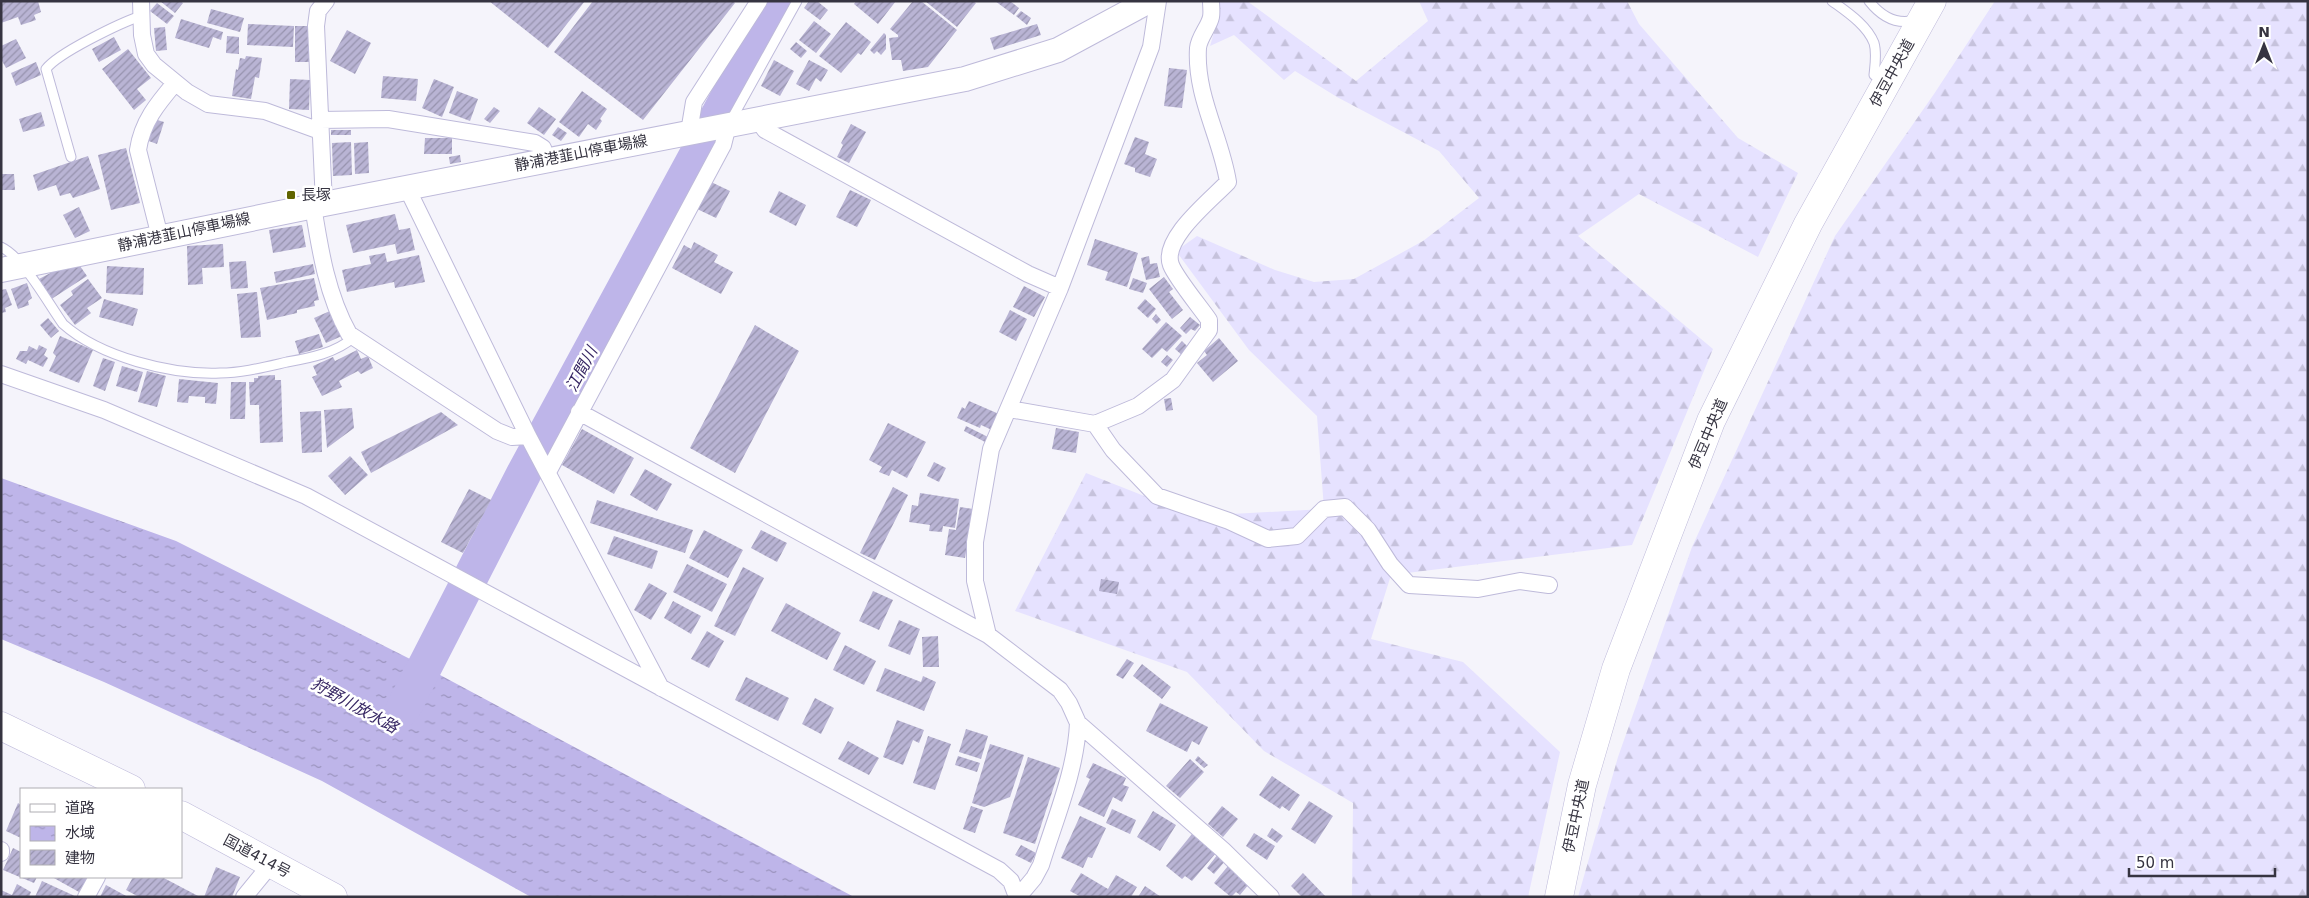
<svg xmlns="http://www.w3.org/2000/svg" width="2309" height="898" font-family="'DejaVu Sans','Noto Sans JP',sans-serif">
	<defs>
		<pattern id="forest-firs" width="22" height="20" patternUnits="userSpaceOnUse" patternTransform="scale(1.25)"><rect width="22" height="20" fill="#e6e2ff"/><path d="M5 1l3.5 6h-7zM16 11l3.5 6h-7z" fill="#c6c2dc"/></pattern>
		<pattern id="water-ripples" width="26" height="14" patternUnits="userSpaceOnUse" patternTransform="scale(1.25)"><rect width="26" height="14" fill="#beb5e9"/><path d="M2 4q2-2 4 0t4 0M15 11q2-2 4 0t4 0" fill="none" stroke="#9b94be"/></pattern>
		<pattern id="building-hatch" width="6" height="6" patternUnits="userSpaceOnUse" patternTransform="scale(1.25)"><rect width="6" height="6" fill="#b9b4d4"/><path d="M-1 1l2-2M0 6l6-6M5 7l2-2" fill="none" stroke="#9793ae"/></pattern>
	</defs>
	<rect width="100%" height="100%" fill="#f5f4fb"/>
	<!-- forest -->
	<path fill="url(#forest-firs)" d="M1220 1H1247L1356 81 1428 21 1419 1H1627L1639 24 1738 138 1798 173 1758 257 1639 194 1578 236 1713 349 1632 545 1391 575 1371 639 1463 662 1560 752 1528 897H1352L1353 803 1264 751 1187 672 1015 611 1086 473 1195 516 1324 509 1317 416 1249 350 1176 251 1197 236 1275 270 1314 282 1354 279 1423 241 1479 198 1439 151 1337 97 1295 71 1284 80 1234 35 1210 46 1219 15Z
		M1995 1H2308V897H1578L1618 757 1692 547 1835 236 1934 94Z"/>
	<!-- water -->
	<path fill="url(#water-ripples)" d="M1 478 176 541 414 661 854 897H531L322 781 104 682 1 639Z"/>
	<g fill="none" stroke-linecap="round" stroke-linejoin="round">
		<!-- river -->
		<path stroke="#beb5e9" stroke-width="35" d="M403 709 524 473 780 1"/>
	</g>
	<!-- building -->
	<path fill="url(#building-hatch)" d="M1 1H38L41 12 34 15 36 20 21 25 18 17 1 23Z
		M160 1H180L183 3 175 13Z
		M489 1H585L548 48Z
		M593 1H733L735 3 643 120 554 52Z
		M809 1H817L828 10 820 20 804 8Z
		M856 1H896L878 24 854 4Z
		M913 1H921L957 30 928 67 903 71 901 60H892L889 38 898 37V35L890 29Z
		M925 1H973L976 3 957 27Z
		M995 1H1010L1019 8 1014 15Z
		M157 3 174 16 167 24 150 11Z
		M211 9 244 18 240 32 207 23Z
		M1021 11 1031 18 1027 25 1016 16Z
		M181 19 223 32 221 40 213 37 209 48 175 38Z
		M814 21 831 34 816 53 799 40Z
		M846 22 871 42 861 55 858 53 841 73 819 56Z
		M248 24 294 26 293 47 247 45Z
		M1037 24 1041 35 994 50 990 38Z
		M295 26H309V62H295Z
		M165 27 167 50 156 51 154 28Z
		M347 30 371 43 355 74 330 61Z
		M884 33 886 35V49L881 55 877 51 874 54 870 50Z
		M227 36 239 37V54L226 53Z
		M114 37 121 50 99 62 92 49Z
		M16 39 26 58 6 68 1 59V46Z
		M796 42 807 51 801 58 790 49Z
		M128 49 151 78 137 89 146 100 134 110 102 69Z
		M246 56 262 58 259 78 255 77 251 99 232 96 236 69 238 70 240 58 245 59Z
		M774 60 794 71 780 96 761 86Z
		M809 60 828 70 821 82 816 78 809 91 796 84Z
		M36 62 41 75 16 86 11 73Z
		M1169 68 1187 70 1182 108 1164 106Z
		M383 76 418 79 416 101 381 98Z
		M290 79 310 80 309 110 289 109Z
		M434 79 454 87 442 117 422 108Z
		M457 91 478 99 470 121 449 113Z
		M582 91 607 109 600 119 602 121 596 130 588 124 579 137 559 122Z
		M494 107 500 111 490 123 484 119Z
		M539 107 556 119 544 135 527 123Z
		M41 112 45 126 23 132 19 119Z
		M154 119 164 122 157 144 146 140Z
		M851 124 866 132 849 163 837 157 843 145 841 143Z
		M558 127 567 133 561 141 552 135Z
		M331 130H351V135H331Z
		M1135 137 1149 142 1145 154 1157 159 1150 177 1135 172V168L1124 164Z
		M425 138H452V154H424Z
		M351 142 352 175 333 176 332 143Z
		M368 142 369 173 355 174 354 143Z
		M126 148 140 203 111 210 98 155Z
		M460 155 461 162 450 164 449 157Z
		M88 156 100 189 73 198 70 193 60 196 56 185 38 191 33 175Z
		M1 174H14L15 190H1Z
		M709 181 730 191 716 218 695 208Z
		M850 190 871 200 857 227 836 217Z
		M779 191 806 205 796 226 769 212Z
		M79 207 90 231 75 238 63 215Z
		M395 214 399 230 410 228 415 250 397 254 395 244 353 253 346 225Z
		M302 225 306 247 273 253 269 230Z
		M1095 239 1138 253 1127 287 1105 280 1108 272 1087 265Z
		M694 242 718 255 714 262 733 272 721 294 672 268 684 245 691 249Z
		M223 244 224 267 202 268 203 284 188 285 187 246Z
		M385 253 387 262 419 255 425 282 395 288 394 282 347 292 342 270 371 264 369 256Z
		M1149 256 1150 264 1157 263 1160 277 1146 280 1141 258Z
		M246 261 248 288 231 289 229 262Z
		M313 264 315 274 276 283 274 272Z
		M80 266 87 276 50 300 39 279 58 269Z
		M107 266 144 268 143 295 106 293Z
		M1164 277 1173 289 1169 292 1183 310 1172 319 1149 289Z
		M314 278 319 300 314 301 315 306 297 310V313L267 320 260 288Z
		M1133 278 1147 283 1143 293 1129 289Z
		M88 279 102 298 87 308 91 313 75 325 60 305 73 295 71 291Z
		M27 283 32 298 28 301 29 305 18 309 11 289Z
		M1024 286 1045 297 1034 317 1013 307Z
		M6 289 12 305 5 308 6 312 1 313V290Z
		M257 292 261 337 241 338 237 294Z
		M104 299 138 309 133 326 99 317Z
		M1145 299 1156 309 1148 318 1137 308Z
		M1010 310 1027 319 1016 341 999 332Z
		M330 311 342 336 326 343 314 318Z
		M1156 314 1161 320 1157 324 1152 319Z
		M1190 317 1200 325 1195 331 1191 329 1186 334 1180 328Z
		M48 318 59 331 51 338 40 325Z
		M1166 322 1182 336 1167 352 1162 348 1152 358 1142 349Z
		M755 325 799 351 735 473 690 448Z
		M319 334 323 347 299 354 295 341Z
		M60 336 93 350 79 383 49 371 56 356 53 353Z
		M1219 338 1238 361 1213 382 1197 363 1207 355 1204 351Z
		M1182 341 1190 349 1183 356 1175 349Z
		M39 345 47 349 44 355 48 358 43 367 28 360 26 364 16 359 20 351H27L29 346 37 350Z
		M357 350 361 359 368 356 373 368 361 374 358 371 339 381 342 387 322 396 312 377 317 375 313 366 333 357 335 361Z
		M1167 355 1173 360 1167 367 1161 362Z
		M103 358 115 362 105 391 93 386Z
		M122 366 143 372 137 392 116 386Z
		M147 371 166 376 157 407 138 402Z
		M275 375V380H281L283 442 260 443 259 405H250L249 382H254V378H258V376Z
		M179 379 218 383 216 404 205 403V397L189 396 188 403 177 402Z
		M231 382H246L245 419H230Z
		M1171 398 1173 410 1166 411 1164 399Z
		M969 401 999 414 992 430 981 425 980 428 957 418 962 407 965 409Z
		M352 408 354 428 327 448 324 410Z
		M321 411 322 452 302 453 300 412Z
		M441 412 458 425 371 473 361 452Z
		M888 423 926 442 907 478 892 470 889 476 879 472 882 467 869 460Z
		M966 426 988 437 985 442 964 431Z
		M1056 428 1079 432 1076 453 1052 449Z
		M582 429 634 458 614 494 562 465Z
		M350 456 368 475 345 495 328 476Z
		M934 462 946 468 939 482 927 476Z
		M645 469 672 484 657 511 630 495Z
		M893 487 908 495 875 560 860 553Z
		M469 489 491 500 463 553 441 542Z
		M920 493 959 499 955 528 943 526 942 532 929 531 930 525 909 522 912 505 918 506Z
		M597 500 693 530 685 553 590 523Z
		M960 507 973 509 965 558 945 555 949 529 956 530Z
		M704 530 743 550 728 578 689 558Z
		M761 530 787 543 777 562 751 548Z
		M614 536 658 551 652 569 607 554Z
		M687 564 727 584 712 612 673 592Z
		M743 567 764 578 735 636 714 626Z
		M1101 579 1119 582 1117 594 1099 591Z
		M649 583 667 593 651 620 634 610Z
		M873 591 893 600 879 630 859 621Z
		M673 601 701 616 691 634 664 618Z
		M786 603 841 633 827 660 771 631Z
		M899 620 920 629 910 655 888 646Z
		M707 631 724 641 709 668 691 659Z
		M938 636 939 667H923L922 637Z
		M845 645 876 661 864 685 833 670Z
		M1127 659 1134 663 1123 679 1116 675Z
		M1142 664 1171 687 1162 699 1133 676Z
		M885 668 921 682 923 676 936 682 924 711 876 691Z
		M746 677 789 698 778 721 735 700Z
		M815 698 834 708 821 734 802 724Z
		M1160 703 1208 727 1199 745 1192 741 1187 752 1146 731Z
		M897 720 924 730 919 743 913 740 903 765 883 757Z
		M966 729 988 736 981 759 959 752Z
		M928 736 951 744 935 790 913 783Z
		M848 741 879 758 869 775 838 759Z
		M990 744 1024 755 1010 797 984 807 972 803Z
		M958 756 980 763 977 772 955 765Z
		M1198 756 1208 765 1204 768 1195 760Z
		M1028 757 1060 768 1035 844 1003 833Z
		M1190 759 1204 772 1180 798 1166 786Z
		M1093 763 1126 778 1123 785 1129 787 1122 802 1113 797 1104 817 1078 805 1090 779 1086 777Z
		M1272 776 1300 795 1289 811 1282 806 1280 809 1259 795Z
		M1309 801 1333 816 1315 844 1291 829Z
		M18 803 21 805V838L6 831Z
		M971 806 983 810 975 833 963 829Z
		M1222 806 1238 819 1223 837 1208 824Z
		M1112 809 1136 820 1130 834 1106 823Z
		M1153 811 1176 825 1160 851 1137 837Z
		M1080 816 1106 828 1092 858 1088 857 1083 868 1061 858Z
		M1272 828 1283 836 1277 843 1267 836Z
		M1254 833 1275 846 1267 860 1246 846Z
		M1192 834 1216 853 1192 881 1185 876 1182 879 1166 866Z
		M1021 845 1036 853 1031 863 1015 855Z
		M13 848 21 852V877H37L34 883 3 870Z
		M1218 854 1226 860 1214 874 1207 868Z
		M1228 866 1249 884 1240 895 1236 892 1231 897 1214 883Z
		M216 867 240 877 232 897H204Z
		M1081 873 1108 889 1116 875 1137 887 1131 897H1081L1070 891Z
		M1303 873 1326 897H1302L1291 886Z
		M52 877H88L79 892Z
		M133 877H162L200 897H139L126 890Z
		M42 881 77 897H35Z
		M17 884 31 892 29 897H1V890L12 895Z
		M106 885 128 897H100Z
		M1145 886 1161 897H1138Z"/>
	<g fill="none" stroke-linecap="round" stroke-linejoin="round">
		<!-- lane casing -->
		<g stroke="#bebada" stroke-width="11">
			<path id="lane" d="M1832 1C1847 12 1867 25 1874 43 1877 53 1875 65 1874 75
				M1869 1C1880 15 1893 24 1911 21L1914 16
				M730 122 797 1
				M71 157 46 69C58 53 120 23 141 16
				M1 247C23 257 48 303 63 324 100 357 171 375 220 373 242 373 265 367 287 362 310 358 336 353 354 337"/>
		</g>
		<!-- street casing -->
		<g stroke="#bebada" stroke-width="18">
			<path id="street" d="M141 1 142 35 146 54 154 65 187 92 208 104 265 111 320 131
				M757 119 765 130 1028 274 1060 288
				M320 120 388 119 535 143 543 148 547 160
				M689 132 694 102 759 1
				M407 188 528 436 661 688
				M324 204 316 26 318 11 326 1
				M313 206C320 250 327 295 349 334L497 431 512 437 528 436
				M160 237 138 150C142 122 158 103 175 83
				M1 374 104 410 306 496 999 870 1011 881 1017 897
				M1009 409 1095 424 1113 450 1157 496 1229 521 1268 539 1297 536 1324 509 1345 507 1368 530 1390 564 1409 585 1478 589 1520 581 1549 585
				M579 412 988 635 1060 690 1069 703 1078 723 1223 850 1271 897
				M1095 424 1138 406 1173 380 1209 330V320C1200 307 1176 278 1171 265 1161 239 1211 200 1228 182 1221 137 1195 96 1198 48 1199 37 1209 27 1211 17 1212 12 1211 6 1211 1
				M548 472 723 145 728 125
				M988 635 975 581V542L991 449 1060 288 1151 47 1158 1
				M1 850V853
				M86 897 97 877
				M244 897 272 863
				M1018 897 1034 878 1041 865C1055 819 1076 771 1078 723"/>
		</g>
		<!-- secondary casing -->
		<g stroke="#bebada" stroke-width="26">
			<path id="secondary" d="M1 270 324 204 965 79 1058 50 1149 1"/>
		</g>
		<!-- highway casing -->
		<g stroke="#bebada" stroke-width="29">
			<path id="highway" d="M1 726 131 789
				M181 815 333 897
				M1559 897 1582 785 1616 669 1711 421 1808 224 1932 1"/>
		</g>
		<!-- lane -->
		<use href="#lane" stroke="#fff" stroke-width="9"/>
		<!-- street -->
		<use href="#street" stroke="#fff" stroke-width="16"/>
		<!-- secondary -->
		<use href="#secondary" stroke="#fff" stroke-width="24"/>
		<!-- highway -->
		<use href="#highway" stroke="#fff" stroke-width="28"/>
	</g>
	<!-- markers -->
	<rect fill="#606400" stroke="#fff" stroke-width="2" x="286" y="190" width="10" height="10" rx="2.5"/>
	<g text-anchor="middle" stroke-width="5" stroke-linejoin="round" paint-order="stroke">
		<!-- street labels -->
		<g font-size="15" fill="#363441" stroke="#fff">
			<text transform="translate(1892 73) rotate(-61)" y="5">伊豆中央道</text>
			<text transform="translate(581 153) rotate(-11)" y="5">静浦港韮山停車場線</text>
			<text transform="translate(184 232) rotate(-12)" y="5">静浦港韮山停車場線</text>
			<text transform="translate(1708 434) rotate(-67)" y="5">伊豆中央道</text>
			<text transform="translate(1576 816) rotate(-78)" y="5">伊豆中央道</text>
			<text transform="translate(257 856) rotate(28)" y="5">国道414号</text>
		</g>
		<!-- poi labels -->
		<g font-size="15" fill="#363441" stroke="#fff" text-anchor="start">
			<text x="301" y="200">長塚</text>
		</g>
		<!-- water labels -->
		<g font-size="16" font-style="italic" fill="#372764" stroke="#fff">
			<text transform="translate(581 369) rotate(-62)" y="6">江間川</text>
			<text transform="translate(355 705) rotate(29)" y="6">狩野川放水路</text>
		</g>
	</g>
	<!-- border -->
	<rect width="2309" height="898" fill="none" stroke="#363441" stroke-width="5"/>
	<!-- legend -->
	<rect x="20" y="788" width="162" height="90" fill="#ffffff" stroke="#afaeb3"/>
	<rect x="30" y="804" width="25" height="8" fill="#ffffff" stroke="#afaeb3"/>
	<text x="65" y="813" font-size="15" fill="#363441">道路</text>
	<rect x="30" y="826" width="25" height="15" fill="url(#water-ripples)" stroke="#afaeb3"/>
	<text x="65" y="838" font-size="15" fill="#363441">水域</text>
	<rect x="30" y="850" width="25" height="15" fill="url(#building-hatch)" stroke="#afaeb3"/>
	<text x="65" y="863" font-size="15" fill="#363441">建物</text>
	<!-- north arrow -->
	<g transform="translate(2264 45)" stroke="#ffffff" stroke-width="4" paint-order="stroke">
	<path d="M0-4L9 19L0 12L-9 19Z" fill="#363441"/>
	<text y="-8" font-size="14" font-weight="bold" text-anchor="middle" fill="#363441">N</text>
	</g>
	<!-- scale -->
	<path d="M2129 868v8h146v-8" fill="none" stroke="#363441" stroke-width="2.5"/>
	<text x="2136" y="868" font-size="15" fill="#363441" stroke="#ffffff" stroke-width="4" paint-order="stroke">50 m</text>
</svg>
